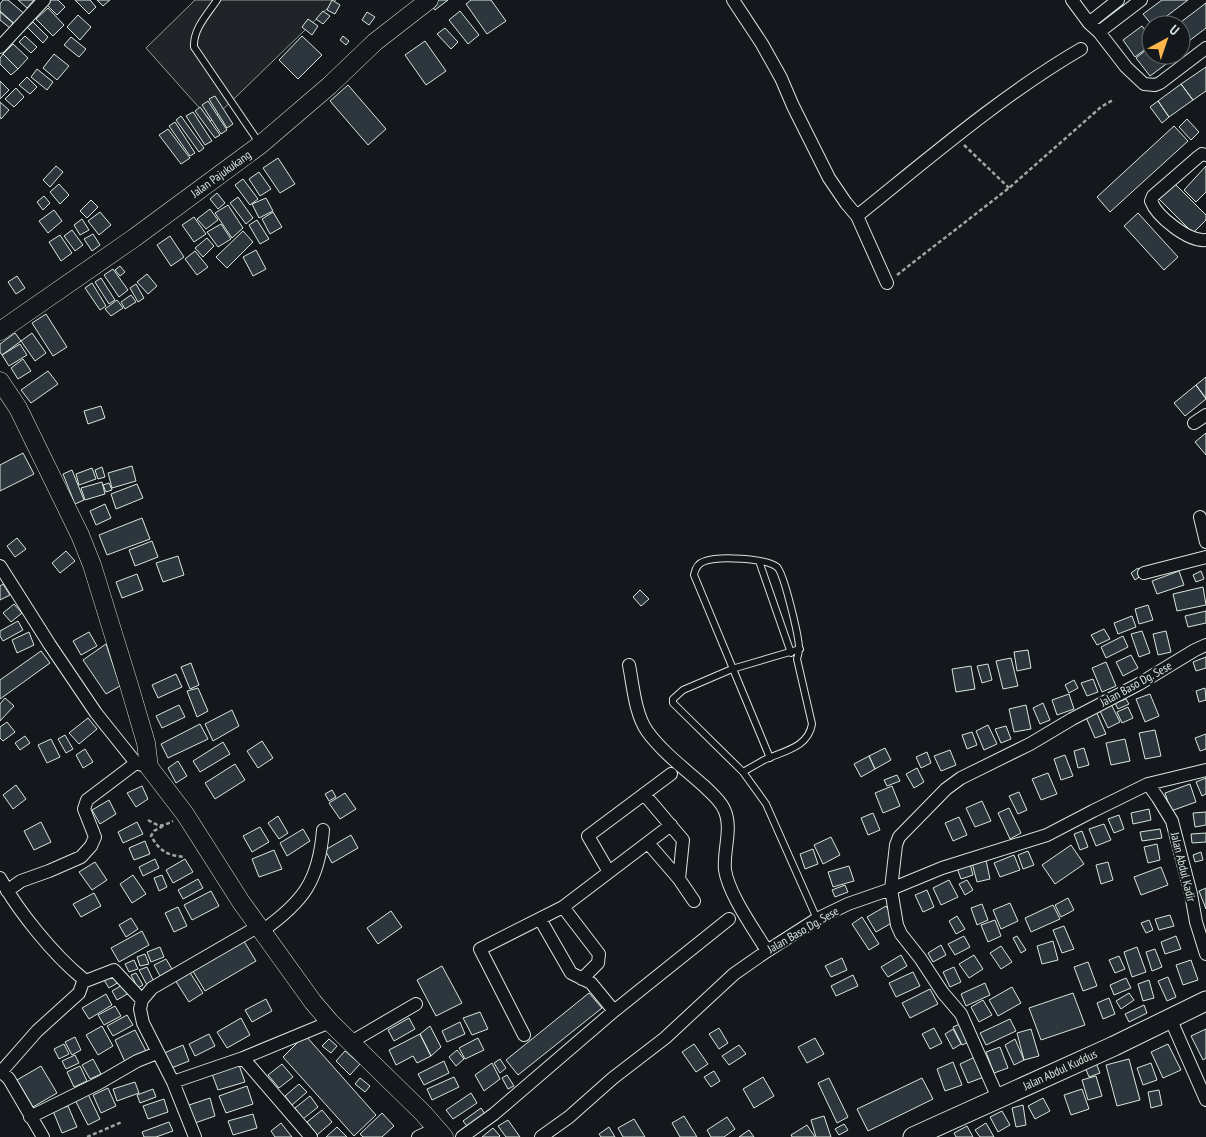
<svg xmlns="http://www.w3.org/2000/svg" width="1206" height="1137" font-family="'PT Sans Narrow',sans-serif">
	<rect width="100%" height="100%" fill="#14181c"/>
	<!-- green -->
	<path fill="#202428" stroke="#939e99" d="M195 0H336L211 121 146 48Z"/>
	<!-- building -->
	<path fill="#2c363c" stroke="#d8e6dc" d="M3 0H8L26 15 17 26 0 11V4Z
		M18 0H34L27 8Z
		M51 0H58L65 7 57 15 47 5Z
		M75 0H90L96 7 89 14Z
		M97 0H110L103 6Z
		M332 0 340 5 335 14 327 10Z
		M437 0H448L435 10 431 5Z
		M471 0H491L506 21 487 34 466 4Z
		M1162 0H1188L1155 25H1152L1143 14Z
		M1206 3V28L1181 47V25H1177Z
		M48 8 64 25 53 36 36 19Z
		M323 11 330 16 323 24 316 19Z
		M460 11 479 35 468 44 449 20Z
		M0 12 13 23 10 28 0 20Z
		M367 12 375 17 369 25 362 20Z
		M78 15 91 27 80 40 67 27Z
		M308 19 318 26 312 35 302 27Z
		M33 22 48 37 43 43 27 27Z
		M1142 26 1151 38V45L1135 57 1123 40Z
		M445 28 458 42 451 49 437 34Z
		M25 36 37 47 31 53 19 42Z
		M302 36 322 55 298 79 279 60Z
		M343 36 349 41 346 45 340 40Z
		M71 37 86 49 79 57 64 45Z
		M425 41 446 71 426 85 405 55Z
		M13 44 28 58 18 69 3 54Z
		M1151 46V55H1164L1169 62 1150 76 1136 58Z
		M3 54 18 69 11 75 0 64V58Z
		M54 54 69 66 57 80 43 68Z
		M1206 67V91L1193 100 1181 84Z
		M37 69 53 82 47 90 31 77Z
		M27 77 37 87 30 94 19 85Z
		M0 81 9 90 0 99Z
		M1181 84 1193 100 1169 117 1158 101Z
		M348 85 386 129 368 145 330 101Z
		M16 88 24 97 14 107 5 99Z
		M215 96 233 124 227 128 209 99Z
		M208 101 227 130 221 134 202 105Z
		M1158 101 1169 117 1162 123 1150 107Z
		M0 102 9 110 1 119 0 117Z
		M200 107 220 135 215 138 195 111Z
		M193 112 212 141 205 145 186 116Z
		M181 116 204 148 199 152 176 120Z
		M1187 119 1199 132 1191 140 1179 127Z
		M175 122 195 153 190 156 169 126Z
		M1174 126 1188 141 1110 212 1097 197Z
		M168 129 190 158 181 164 159 135Z
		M278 158 295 184 280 193 263 168Z
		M56 166 63 172 50 187 43 180Z
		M1206 166V192L1196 202 1184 190Z
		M259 172 271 189 260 196 249 179Z
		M243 179 258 199 250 205 235 185Z
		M1174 183 1206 215V220L1193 233 1158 198Z
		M59 184 69 195 60 204 50 192Z
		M217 193 225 203 218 209 210 199Z
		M44 196 50 203 43 210 37 202Z
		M238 197 253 218 246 224 230 203Z
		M266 198 273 211 259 218 252 204Z
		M91 200 98 207 87 218 80 211Z
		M228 205 243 228 232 238 215 213Z
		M210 209 218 220 206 229 197 219Z
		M54 210 62 221 48 233 39 221Z
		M100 212 111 225 99 235 88 221Z
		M273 212 282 227 270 234 262 219Z
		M1138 213 1178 257 1164 270 1124 226Z
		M194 217 206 234 194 242 182 225Z
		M82 219 89 230 80 235 74 225Z
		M257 220 269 239 260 244 249 225Z
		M221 224 231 239 218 247 207 232Z
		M72 230 83 245 75 251 64 236Z
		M243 231 253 242 227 268 216 257Z
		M93 234 100 245 92 251 84 239Z
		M60 235 72 253 61 261 49 242Z
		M170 236 184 257 171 266 157 245Z
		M207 238 214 246 203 257 195 248Z
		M256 250 266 269 253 276 243 257Z
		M195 251 208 267 197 275 185 259Z
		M120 266 125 272 120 276 115 270Z
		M113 269 128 290 119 297 104 275Z
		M147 274 157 286 148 294 137 282Z
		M17 276 25 288 16 294 8 282Z
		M101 278 115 300 109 304 95 282Z
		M92 283 106 306 100 310 85 288Z
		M136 284 144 298 138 302 130 288Z
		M131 295 136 302 125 309 121 302Z
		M117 300 123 308 111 316 105 309Z
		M46 314 67 347 53 356 32 323Z
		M15 333 21 341 2 355 0 352V344Z
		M32 333 46 353 35 361 21 341Z
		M20 344 27 355 9 366 2 355Z
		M23 359 31 371 18 379 11 368Z
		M48 371 58 384 31 403 21 390Z
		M1206 377V398L1196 385Z
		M1196 385 1206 399 1185 416 1174 403Z
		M101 406 105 418 88 424 84 411Z
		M1206 433V455L1195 442Z
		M23 453 34 474 0 491V465Z
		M132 466 136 481 112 488 108 473Z
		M102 467 105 477 98 479 95 470Z
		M92 468 96 479 79 485 76 474Z
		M72 470 84 500 75 504 63 474Z
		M102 482 105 494 85 500 81 488Z
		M109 483 112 490 106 492 103 485Z
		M137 484 143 498 116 509 111 494Z
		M105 504 111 518 96 525 90 511Z
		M142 518 150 539 107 555 99 535Z
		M17 538 26 549 15 557 7 546Z
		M152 541 158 557 135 566 129 550Z
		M66 551 75 561 60 573 52 563Z
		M178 556 184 575 163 582 156 563Z
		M1138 568 1142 575 1135 580 1131 573Z
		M1179 571 1184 585 1157 594 1152 581Z
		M1201 571 1204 579 1196 582 1193 575Z
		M137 574 143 590 122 598 116 582Z
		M3 584 10 595 0 600V586Z
		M1203 587 1206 605 1177 611 1173 594Z
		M640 590 649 599 641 606 633 597Z
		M14 604 22 613 11 622 3 613Z
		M1148 605 1153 620 1139 624 1135 609Z
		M1206 611V623L1188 627 1185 616Z
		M1132 616 1136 627 1118 634 1114 623Z
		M18 621 23 630 3 641 0 636V631Z
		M1104 629 1110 639 1097 645 1091 635Z
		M1142 631 1150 653 1139 657 1131 634Z
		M1166 631 1171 652 1158 655 1153 634Z
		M29 632 34 645 17 653 12 640Z
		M89 632 97 646 81 655 73 641Z
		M1123 636 1128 647 1106 658 1101 647Z
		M106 644 120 686 106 694 83 660Z
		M1028 650 1031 668 1017 671 1014 652Z
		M41 651 50 663 0 699V680Z
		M1131 655 1138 668 1123 676 1116 662Z
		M1206 657V668L1196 671 1193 662Z
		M1011 658 1018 686 1003 689 996 661Z
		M1106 662 1116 686 1102 692 1092 668Z
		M191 663 199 685 190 689 181 667Z
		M988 664 992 680 982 683 977 666Z
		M971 666 975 689 956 692 952 669Z
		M176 674 182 687 158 698 152 685Z
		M1093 679 1098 692 1087 696 1081 683Z
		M1074 680 1078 688 1069 693 1065 685Z
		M198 688 208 711 197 717 187 691Z
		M1205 688 1206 700 1199 702 1196 691Z
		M1069 694 1074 709 1057 715 1052 700Z
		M1150 694 1159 716 1145 722 1136 699Z
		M5 698 14 706 0 721V704Z
		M1126 699 1129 704 1118 709 1115 703Z
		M1043 703 1050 720 1040 724 1033 708Z
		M1111 704 1120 722 1108 728 1099 709Z
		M179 705 185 717 162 728 156 716Z
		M1026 705 1031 729 1014 732 1009 709Z
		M1128 707 1133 718 1122 723 1117 712Z
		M232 710 239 726 213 741 205 724Z
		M1096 711 1106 734 1095 738 1085 715Z
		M88 718 97 729 79 744 69 733Z
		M7 722 15 732 3 741 0 738V727Z
		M200 724 208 739 168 758 161 744Z
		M988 725 997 744 984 750 976 731Z
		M1006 726 1011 739 1001 743 995 729Z
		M1155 730 1161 756 1145 759 1139 733Z
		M972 732 977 745 967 749 962 735Z
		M1206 734V749L1200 751 1195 738Z
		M65 735 73 749 66 753 58 739Z
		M25 736 30 743 20 750 15 743Z
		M51 739 60 757 47 763 38 745Z
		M1125 739 1130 761 1111 765 1106 743Z
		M262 741 273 758 258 768 247 751Z
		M223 742 230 754 200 772 193 761Z
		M885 748 891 760 875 769 869 756Z
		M1084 748 1089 765 1078 768 1074 751Z
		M85 749 93 762 83 768 76 755Z
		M950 750 956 765 941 771 934 756Z
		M927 752 931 763 921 768 916 757Z
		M1065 755 1073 776 1061 780 1054 759Z
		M869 756 875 769 861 777 854 764Z
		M178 761 187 776 176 783 168 768Z
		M235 764 245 780 215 799 205 783Z
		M917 768 924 782 914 788 906 774Z
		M1048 773 1057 794 1041 800 1032 779Z
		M897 775 900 781 887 786 884 780Z
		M1206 778V794L1202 796 1196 782Z
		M1190 784 1196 802 1171 811 1165 793Z
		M16 785 26 799 13 809 3 795Z
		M142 786 148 799 136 807 127 793Z
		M892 786 900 806 883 813 875 793Z
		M332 790 336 797 329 801 325 794Z
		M1019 792 1027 810 1018 814 1009 796Z
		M345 793 356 809 340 819 329 803Z
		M109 800 116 814 100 824 92 810Z
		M982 801 991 821 975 827 966 808Z
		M1009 808 1021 833 1010 839 998 813Z
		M1149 809 1151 820 1133 824 1131 813Z
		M1206 812V825L1195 827 1193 813Z
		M873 813 880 830 868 835 861 818Z
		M1119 815 1124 829 1114 833 1108 819Z
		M278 816 288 833 279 839 268 823Z
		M959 817 967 835 953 841 945 823Z
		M41 822 51 842 34 850 24 831Z
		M137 822 143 834 123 843 118 832Z
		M1104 824 1111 840 1096 846 1089 829Z
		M260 827 269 842 252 852 243 836Z
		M303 829 310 841 287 856 280 843Z
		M1160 829 1162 838 1142 841 1140 832Z
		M1082 831 1088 847 1080 850 1074 834Z
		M1206 833V842L1192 843 1191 834Z
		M351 835 358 848 332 863 325 850Z
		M831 837 840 855 823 864 814 845Z
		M145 841 150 854 134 860 129 848Z
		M1157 844 1160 860 1148 863 1144 847Z
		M1071 845 1084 864 1055 884 1042 865Z
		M813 849 818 864 805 869 800 854Z
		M274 850 282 869 259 877 252 859Z
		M1028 851 1034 865 1023 869 1018 855Z
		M1201 852 1203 860 1195 862 1193 855Z
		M1014 855 1020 870 1000 877 994 863Z
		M155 859 159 868 143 876 139 867Z
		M185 859 193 872 173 883 166 870Z
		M986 860 990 879 977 882 972 863Z
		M95 862 107 880 92 890 79 872Z
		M1108 862 1113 880 1101 884 1096 865Z
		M970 864 973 875 961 879 957 868Z
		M849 866 854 881 833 887 828 872Z
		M1161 867 1168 885 1141 895 1134 877Z
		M133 875 146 894 132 903 120 884Z
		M162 875 167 887 159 891 154 878Z
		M198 879 203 888 183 899 178 890Z
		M949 880 958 897 941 905 933 888Z
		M967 880 973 890 965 895 959 884Z
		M845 885 848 892 835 897 832 890Z
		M1206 888V909L1199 891Z
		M927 890 934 907 923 912 915 895Z
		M211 891 219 906 192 920 184 905Z
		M94 893 101 906 81 917 73 904Z
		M1068 898 1074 910 1061 917 1055 905Z
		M1010 903 1018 921 1001 929 993 910Z
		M982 904 988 920 977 925 971 908Z
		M1053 905 1060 919 1031 932 1025 918Z
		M886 906 895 921 876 932 867 917Z
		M178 907 187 926 174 932 165 913Z
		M391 911 402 927 378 944 367 928Z
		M1170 915 1174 926 1159 930 1155 919Z
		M957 916 965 929 956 934 949 921Z
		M862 917 879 944 869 950 852 924Z
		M131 918 138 929 126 937 119 925Z
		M995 920 1001 936 988 942 981 925Z
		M1149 920 1153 930 1146 933 1141 923Z
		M1064 926 1074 949 1062 953 1053 930Z
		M142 931 149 945 119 962 111 948Z
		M964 936 970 947 955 955 948 944Z
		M1017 936 1026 950 1021 953 1013 938Z
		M1176 936 1181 949 1165 954 1161 942Z
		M242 938 256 961 205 991 191 968Z
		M1053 941 1058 960 1042 964 1037 946Z
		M941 945 946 955 933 962 928 953Z
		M1001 946 1012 962 1001 969 990 953Z
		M160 947 164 957 151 962 147 952Z
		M1137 947 1146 972 1132 977 1124 952Z
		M1155 949 1162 967 1152 971 1146 952Z
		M145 954 149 964 140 966 137 957Z
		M901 955 907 966 888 977 881 967Z
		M974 955 983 969 969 978 959 964Z
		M1119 956 1125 969 1115 973 1109 960Z
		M842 958 847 970 831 977 825 966Z
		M166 959 172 969 160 976 154 965Z
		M134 960 138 969 129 972 125 964Z
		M1191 960 1198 980 1183 985 1176 965Z
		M1088 962 1097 986 1083 991 1074 967Z
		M442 966 462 1003 436 1016 417 980Z
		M147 967 154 982 147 985 139 970Z
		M954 967 961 982 950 987 943 972Z
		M189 971 203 993 189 1002 175 980Z
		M913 972 920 986 896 997 889 983Z
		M136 973 143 985 138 988 131 975Z
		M114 974 119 982 109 988 104 980Z
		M853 975 858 986 836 996 831 986Z
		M1168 977 1176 997 1167 1001 1158 981Z
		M1126 978 1131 988 1114 995 1110 985Z
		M1149 980 1154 998 1143 1001 1138 984Z
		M985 983 990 995 966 1006 961 994Z
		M124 984 129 993 117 1000 112 991Z
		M1012 987 1021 1003 998 1016 989 1000Z
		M930 989 938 1004 910 1018 902 1003Z
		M589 993 602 1008 518 1075 506 1060Z
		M1073 993 1085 1025 1041 1040 1029 1008Z
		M1129 993 1134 1000 1121 1009 1116 1001Z
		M106 994 112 1005 89 1019 82 1008Z
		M1109 998 1115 1014 1103 1019 1097 1003Z
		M266 999 272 1011 252 1022 245 1010Z
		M983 1000 992 1015 979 1022 971 1007Z
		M1144 1005 1147 1013 1129 1022 1125 1014Z
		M115 1006 121 1016 104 1025 98 1015Z
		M480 1012 488 1029 472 1035 463 1018Z
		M127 1015 133 1025 113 1036 107 1026Z
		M241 1018 250 1035 227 1048 217 1032Z
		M409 1018 415 1029 394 1041 388 1030Z
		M1010 1019 1016 1031 986 1045 980 1033Z
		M460 1022 465 1034 447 1042 442 1031Z
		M962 1023 971 1041 962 1045 953 1027Z
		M102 1026 113 1046 98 1055 86 1035Z
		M430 1026 441 1047 431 1056 420 1034Z
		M719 1028 728 1043 719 1049 709 1034Z
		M934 1028 942 1043 930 1049 922 1034Z
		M953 1029 961 1044 953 1049 945 1034Z
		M1031 1029 1039 1056 1024 1060 1017 1033Z
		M1206 1029V1058L1203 1060 1191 1036Z
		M135 1030 146 1051 125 1062 115 1040Z
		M209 1034 215 1046 195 1056 189 1044Z
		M420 1034 431 1056 417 1063 413 1056 396 1065 389 1050Z
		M305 1035 376 1115 354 1136 283 1057Z
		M75 1037 81 1050 72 1055 65 1042Z
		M478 1038 484 1050 465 1059 459 1048Z
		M815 1038 824 1054 807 1063 798 1047Z
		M329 1039 337 1046 331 1053 322 1046Z
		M1015 1039 1024 1060 1014 1065 1005 1045Z
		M64 1044 69 1054 59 1059 54 1049Z
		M694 1044 708 1064 696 1072 682 1052Z
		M1168 1044 1181 1070 1163 1078 1151 1052Z
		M183 1045 189 1061 169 1069 162 1054Z
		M739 1045 746 1054 729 1065 722 1056Z
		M1000 1047 1008 1068 994 1073 986 1052Z
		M457 1050 464 1059 456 1066 449 1057Z
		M345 1051 360 1064 350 1075 336 1061Z
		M75 1055 79 1063 66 1069 62 1061Z
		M975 1057 984 1077 968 1083 960 1064Z
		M93 1059 101 1074 90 1079 82 1065Z
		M500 1059 506 1068 500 1073 494 1063Z
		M1129 1059 1140 1100 1117 1106 1106 1065Z
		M444 1061 449 1073 424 1085 418 1074Z
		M953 1062 962 1085 945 1091 937 1069Z
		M492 1063 500 1079 484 1091 475 1075Z
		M1096 1063 1100 1073 1089 1077 1085 1067Z
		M1151 1063 1157 1080 1143 1085 1137 1068Z
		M282 1064 293 1077 279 1088 268 1075Z
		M239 1065 245 1082 218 1090 212 1074Z
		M41 1066 57 1093 33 1107 17 1080Z
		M80 1066 87 1081 74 1087 67 1072Z
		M714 1071 720 1081 711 1087 704 1077Z
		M507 1075 514 1086 508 1089 502 1078Z
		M1096 1076 1102 1096 1088 1100 1082 1080Z
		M454 1077 459 1087 432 1100 427 1089Z
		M763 1077 774 1096 754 1108 743 1089Z
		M360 1078 370 1086 365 1092 355 1084Z
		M829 1078 848 1117 837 1123 818 1083Z
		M922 1078 933 1099 868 1131 857 1109Z
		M135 1082 139 1093 117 1101 113 1089Z
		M299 1084 307 1092 292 1105 285 1096Z
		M247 1086 253 1104 226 1113 219 1096Z
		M108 1088 116 1106 101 1113 93 1095Z
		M153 1089 156 1097 140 1103 137 1095Z
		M1082 1089 1089 1109 1071 1115 1064 1095Z
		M1159 1090 1162 1105 1151 1108 1148 1092Z
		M471 1093 477 1103 453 1119 446 1110Z
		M88 1094 100 1119 88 1125 75 1100Z
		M310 1096 318 1107 303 1119 295 1108Z
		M210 1098 215 1116 195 1123 189 1105Z
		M1043 1098 1050 1111 1035 1119 1028 1106Z
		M164 1099 168 1112 148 1119 143 1106Z
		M1023 1105 1026 1125 1016 1127 1012 1108Z
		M68 1106 77 1127 62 1133 53 1111Z
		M481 1108 487 1117 470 1130 463 1121Z
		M322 1110 332 1122 317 1135 307 1122Z
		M1002 1111 1010 1125 998 1132 990 1117Z
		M382 1113 394 1126 382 1137H363L360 1134Z
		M253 1114 257 1128 233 1135 228 1121Z
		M684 1116 697 1137H680L672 1123Z
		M824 1116 831 1137H816L811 1120Z
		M727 1117 735 1129 724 1137H711L707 1130Z
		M634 1119 645 1137H623L618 1128Z
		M508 1120 520 1137H506L498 1126Z
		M169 1122 173 1131 156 1137H144L142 1132Z
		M281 1123 292 1137H275L271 1131Z
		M986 1123 994 1137H980L975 1130Z
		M844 1124 848 1130 839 1135 835 1129Z
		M807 1125 815 1137H792L791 1135Z
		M967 1126 973 1137H956L954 1133Z
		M337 1127 347 1137H326Z
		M609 1127 615 1137H601L599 1134Z
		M493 1128 500 1136 499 1137H482Z
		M749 1130 754 1137H739Z"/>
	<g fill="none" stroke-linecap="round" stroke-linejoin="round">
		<!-- lane casing -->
		<g stroke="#d8e6dc" stroke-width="8">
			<path id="lane" d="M217 0C207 15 193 29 194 47L260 144
				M759 561 791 653
				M800 649 732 669 683 690 673 699V703L743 772 766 804 817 919
				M743 772C750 768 757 764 764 760 783 751 808 748 812 724L797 659C798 656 799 652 799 648 799 637 784 573 777 567 765 558 719 556 705 561 698 563 695 569 694 575L770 758"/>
		</g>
		<!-- street casing -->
		<g stroke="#d8e6dc" stroke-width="14">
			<path id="street" d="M733 0 762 44 781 78 793 106 829 178 846 203 857 216 887 283
				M1072 0 1089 23 1099 32 1126 67 1144 84 1155 85 1160 83 1206 48
				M1089 23 1118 0
				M1099 32 1141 0
				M0 47 44 0
				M1206 155 1202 154 1198 157 1153 196 1151 201C1157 217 1189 242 1206 240
				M857 216C928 159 1002 95 1081 49
				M1194 423 1206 415
				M1200 517 1206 542
				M0 566 50 645 96 713 136 763 149 767
				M1144 573 1206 557
				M629 665C633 685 635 714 647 731 662 752 685 769 704 786 711 793 720 800 724 809 733 828 723 850 725 870 729 895 754 929 767 951
				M1148 784 1158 798 1172 821 1191 894 1196 922 1206 954
				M644 794 683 840 679 879 694 901
				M648 843 679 879
				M609 872 588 836 671 774
				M0 878C18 911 53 954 82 978L83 982 79 993 37 1031 1 1072
				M7 891 21 881 49 871 81 857 91 846 95 837 84 809 87 800 136 763
				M563 907 599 954 598 963 582 979
				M540 919 571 973 591 983 614 1011
				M262 931C303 902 319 881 323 830
				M83 982 114 970 142 1000
				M1170 1018 1206 1100
				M524 1035 480 949 563 907 671 825
				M351 1042 416 1004
				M243 1058 330 1022
				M0 1072 5 1075 9 1079 43 1137
				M173 1082 243 1058 311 1137
				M998 1098 961 1014 943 993 920 958 901 934 897 925 891 889 942 868 1047 835 1093 811 1148 784 1206 770
				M30 1117 99 1083 137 1061 157 1053
				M195 1137 173 1082 143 1023 140 1009 142 1000 152 988 259 926
				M418 1137 437 1128
				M462 1137 494 1114 614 1011 729 919
				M541 1137 569 1117 613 1078 665 1038 734 974 767 951 817 919 848 904 891 889 896 845 899 837 946 789 961 778 1030 744 1072 719 1139 684 1195 650 1206 645"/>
		</g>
		<!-- secondary casing -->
		<g stroke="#d8e6dc" stroke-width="19">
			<path id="secondary" d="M0 331 134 238 260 145 329 86 375 42 429 0
				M0 381 18 408 80 535 92 565 129 685 146 743 149 767 185 814 241 902 313 1002 330 1022 423 1113 444 1137"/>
		</g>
		<!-- primary casing -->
		<g stroke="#d8e6dc" stroke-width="21">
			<path id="primary" d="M913 1137 1114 1046 1206 1001"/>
		</g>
		<!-- path -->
		<path stroke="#9da8a2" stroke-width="2.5" stroke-dasharray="4 2.5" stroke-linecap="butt" d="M964 145 1009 188
			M897 275 1009 188 1101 107 1113 100
			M148 820C160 827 161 827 173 821
			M163 826 154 831 151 836C160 851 166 855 184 857
			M87 1137 122 1122"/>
		<!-- lane -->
		<use href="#lane" stroke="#14181c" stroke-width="6"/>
		<!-- street -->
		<use href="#street" stroke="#14181c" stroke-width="12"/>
		<!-- secondary -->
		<use href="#secondary" stroke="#14181c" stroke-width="18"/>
		<!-- primary -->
		<use href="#primary" stroke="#14181c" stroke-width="19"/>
	</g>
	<g text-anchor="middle" stroke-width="4" stroke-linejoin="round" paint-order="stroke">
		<!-- street labels -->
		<g font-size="12" fill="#d8e6dc" stroke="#14181c">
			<text transform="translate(221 174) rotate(-36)" y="4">Jalan Pajukukang</text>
			<text transform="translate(1136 684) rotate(-29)" y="4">Jalan Baso Dg. Sese</text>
			<text transform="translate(1183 867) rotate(76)" y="4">Jalan Abdul Kadir</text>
			<text transform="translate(803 930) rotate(-30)" y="4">Jalan Baso Dg. Sese</text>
			<text transform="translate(1060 1070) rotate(-25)" y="4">Jalan Abdul Kuddus</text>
		</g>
	</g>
	<!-- north arrow -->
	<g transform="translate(1166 40) rotate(40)"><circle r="24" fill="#14181c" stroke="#626a69"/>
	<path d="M0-4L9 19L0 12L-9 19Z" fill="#ffb74d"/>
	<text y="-8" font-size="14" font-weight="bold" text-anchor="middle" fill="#d8e6dc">U</text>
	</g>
</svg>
